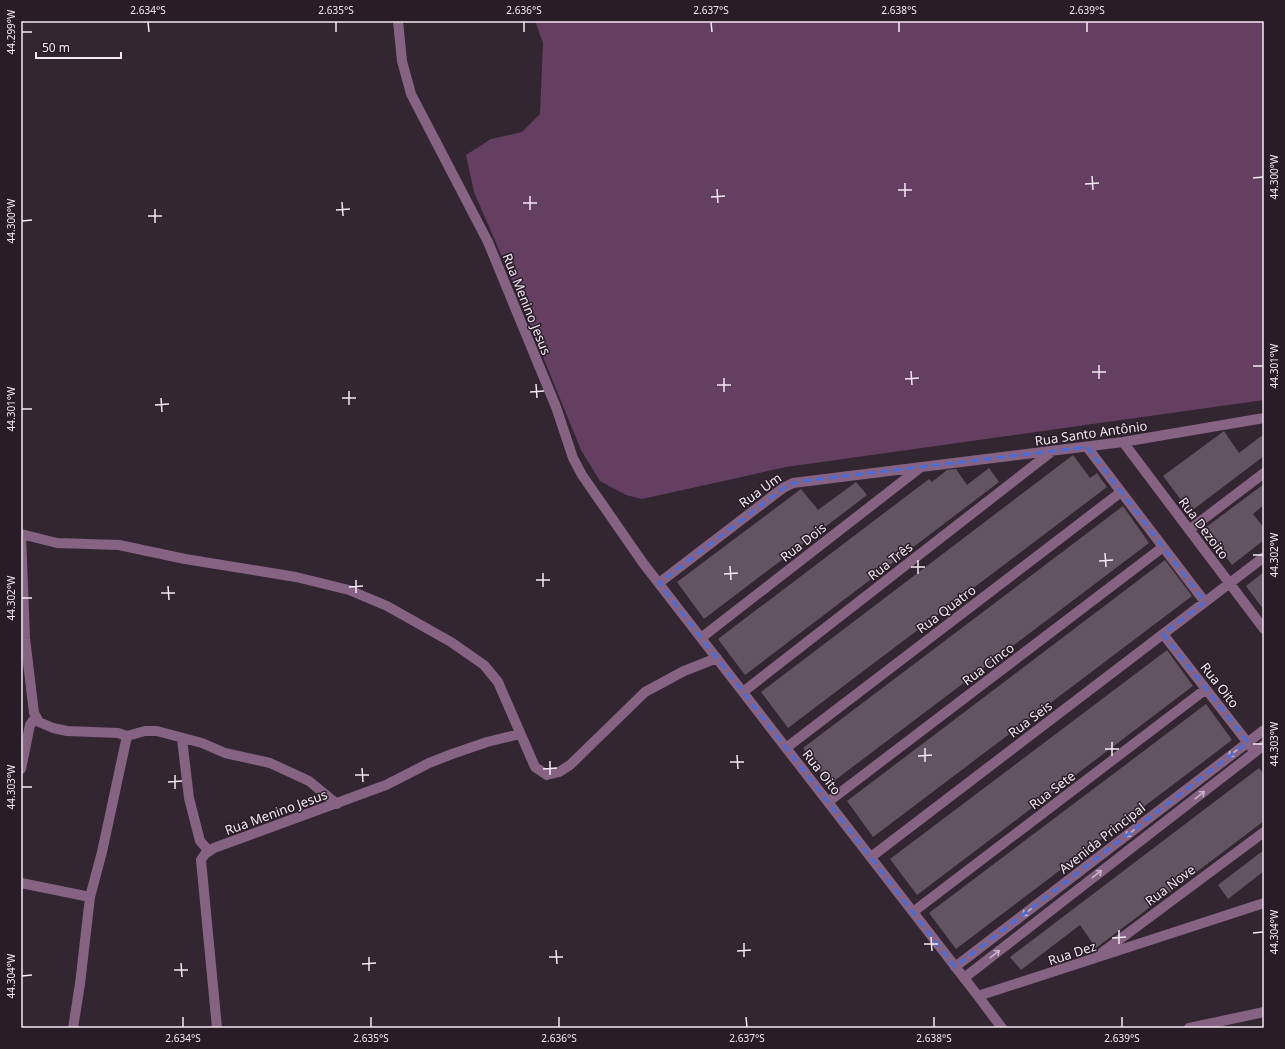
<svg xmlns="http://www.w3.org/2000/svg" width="1285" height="1049" font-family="'Noto Sans',sans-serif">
	<rect width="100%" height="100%" fill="#322631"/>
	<!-- green -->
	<path fill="#643f61" d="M535 21H1264V400L786 467 642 499 626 495 600 481 581 450 506 266 474 192 466 155 491 139 522 132 540 114 543 43Z"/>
	<!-- building -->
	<path fill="#625461" d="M1224 431 1239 453 1264 434V456L1190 512 1163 476Z
		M1073 455 1090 478 1097 473 1107 487 788 728 761 692Z
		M989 468 999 482 745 675 718 639 929 479 932 482 947 470 956 469 967 485Z
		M856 482 867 495 704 619 677 582 801 489 818 510Z
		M1264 484V505L1253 514 1264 528V540L1232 565 1205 528Z
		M1123 506 1149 543 830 784 803 748Z
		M1165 560 1192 596 873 837 847 801Z
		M1264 572V610L1246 586Z
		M1167 650 1193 686 917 895 890 859Z
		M1206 704 1232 740 956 949 929 913Z
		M1259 768 1264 774V821L1096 948 1080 925 1021 970 1010 957Z
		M1264 850V871L1228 899 1218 885Z"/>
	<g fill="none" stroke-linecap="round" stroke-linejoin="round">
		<!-- minor -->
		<path stroke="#866283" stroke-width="10" d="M398 21 402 61 411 94 488 242 556 407 573 458 582 475 643 563 978 996 1264 903
			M1123 442 1264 629
			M1087 447 1205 602
			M1189 530 1264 473
			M21 534 57 543 119 545 185 559 296 577 349 590 387 606 451 642 484 665 498 682 535 767 547 775 559 772 570 765 645 692 684 671 717 658
			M21 535 25 638 34 713 39 722 53 728 67 731 118 733 127 736 145 731H157L202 743 225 753 270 763 309 781 337 804
			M659 583 783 488 793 483 1123 442 1264 418
			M1163 634 1255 752
			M701 638 921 467
			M743 692 1051 452
			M182 739 189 798 200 841 209 851
			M786 748 1121 492
			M21 769 30 725 35 718
			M828 802 1163 547
			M871 857 1264 557
			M21 883 90 897
			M913 912 1206 689
			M1100 954 1264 832
			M978 996 1002 1028
			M73 1028 80 984 90 897 102 852 127 736
			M217 1028 201 860 205 854 214 848 386 785 429 763 452 754 487 742 520 734
			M1189 1028 1264 1012"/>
		<!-- tertiary -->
		<path stroke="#866283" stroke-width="10" d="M955 967 1264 730
			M964 978 1264 745"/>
	</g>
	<!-- one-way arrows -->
	<defs><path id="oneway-shaft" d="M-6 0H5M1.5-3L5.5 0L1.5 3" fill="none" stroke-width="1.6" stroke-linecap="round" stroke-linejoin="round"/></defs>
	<g stroke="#c7b4c6">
		<use href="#oneway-shaft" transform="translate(1233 753) rotate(142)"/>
		<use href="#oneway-shaft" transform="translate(1200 795) rotate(-38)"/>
		<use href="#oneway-shaft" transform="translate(1130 833) rotate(142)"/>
		<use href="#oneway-shaft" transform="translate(1097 874) rotate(-38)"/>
		<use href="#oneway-shaft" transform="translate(1027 912) rotate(142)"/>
		<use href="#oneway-shaft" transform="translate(995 954) rotate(-38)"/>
	</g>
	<!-- marked area -->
	<path fill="none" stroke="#486ddd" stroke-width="3" stroke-dasharray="8 5" stroke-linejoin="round" d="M1087 447 1205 602 1163 634 1248 742 955 967 659 583 788 485 803 481Z"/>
	<!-- ticks -->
	<path fill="none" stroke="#f3eaf2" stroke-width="1.5" d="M148 22 149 32M336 22V32M524 22V32M711 22 712 32M899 22V32M1087 22V32M22 32H32M1092 176 1093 190M1253 178 1263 177M905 183V197M1085 184 1099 183M717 189 718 203M898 190H912M530 196V210M711 197 725 196M342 202 343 216M523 203H537M155 209V223M336 210 350 209M148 216H162M22 221 32 220M1099 365V379M1253 366H1263M911 371 912 385M1092 372H1106M724 378V392M905 379 919 378M536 384 537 398M717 385H731M349 391V405M530 392 544 391M161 398 162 412M342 398H356M155 405 169 404M22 409H32M1105 553 1106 567M1253 555H1263M918 560V574M1099 561 1113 560M730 566 731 580M911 567H925M543 573V587M724 574 738 573M356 580V593M536 580H550M168 586 169 600M349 587 363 586M161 593H175M22 598H32M1112 742V756M1253 744H1263M925 748V762M1105 749H1119M737 755 738 769M918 756 932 755M550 761V775M730 762H744M362 768 363 782M543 769 557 768M175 775V789M355 775H369M168 782 182 781M22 787H32M1119 930V944M1253 933 1263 932M931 937 932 951M1112 938 1126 937M744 943V957M924 944H938M556 950 557 964M737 951 751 950M369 957V971M549 957H563M181 963 182 977M362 964 376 963M174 970H188M22 976 32 975M183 1017V1027M371 1017V1027M559 1017V1027M746 1017 747 1027M934 1017V1027M1122 1017V1027"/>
	<g text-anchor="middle" stroke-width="3" stroke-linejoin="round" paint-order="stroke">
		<!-- street labels -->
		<g font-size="13" fill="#f3eaf2" stroke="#281d27">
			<text transform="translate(527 304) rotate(68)" y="5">Rua Menino Jesus</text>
			<text transform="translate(1091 433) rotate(-8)" y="5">Rua Santo Antônio</text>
			<text transform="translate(760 490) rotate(-36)" y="5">Rua Um</text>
			<text transform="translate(1204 528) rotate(53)" y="5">Rua Dezoito</text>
			<text transform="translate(803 542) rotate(-38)" y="5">Rua Dois</text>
			<text transform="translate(890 561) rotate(-38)" y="5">Rua Três</text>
			<text transform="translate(946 609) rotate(-37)" y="5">Rua Quatro</text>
			<text transform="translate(988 664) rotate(-37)" y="5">Rua Cinco</text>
			<text transform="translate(1220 685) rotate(52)" y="5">Rua Oito</text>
			<text transform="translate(1030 719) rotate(-37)" y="5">Rua Seis</text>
			<text transform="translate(822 772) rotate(52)" y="5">Rua Oito</text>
			<text transform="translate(1052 790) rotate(-37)" y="5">Rua Sete</text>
			<text transform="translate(276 812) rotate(-20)" y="5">Rua Menino Jesus</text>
			<text transform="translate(1102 838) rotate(-38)" y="5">Avenida Principal</text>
			<text transform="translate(1170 885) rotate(-37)" y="5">Rua Nove</text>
			<text transform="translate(1072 953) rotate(-18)" y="5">Rua Dez</text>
		</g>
	</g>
	<!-- border -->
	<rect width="1285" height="1049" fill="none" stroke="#281d27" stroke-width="44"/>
	<!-- scale -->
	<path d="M36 52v6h85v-6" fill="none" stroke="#f3eaf2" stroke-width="2"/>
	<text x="42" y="52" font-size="12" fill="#f3eaf2" stroke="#281d27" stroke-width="3" paint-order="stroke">50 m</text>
	<rect x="22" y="22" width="1241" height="1005" fill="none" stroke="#f3eaf2" stroke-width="1.5"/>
	<g font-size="10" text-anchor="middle" fill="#f3eaf2">
		<text x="148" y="14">2.634°S</text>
		<text x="336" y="14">2.635°S</text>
		<text x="524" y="14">2.636°S</text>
		<text x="711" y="14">2.637°S</text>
		<text x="899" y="14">2.638°S</text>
		<text x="1087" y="14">2.639°S</text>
		<text transform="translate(11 32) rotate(-90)" y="4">44.299°W</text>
		<text transform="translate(1274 177) rotate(-90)" y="4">44.300°W</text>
		<text transform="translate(11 221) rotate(-90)" y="4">44.300°W</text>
		<text transform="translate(1274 366) rotate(-90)" y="4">44.301°W</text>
		<text transform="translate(11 409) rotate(-90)" y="4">44.301°W</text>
		<text transform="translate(1274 555) rotate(-90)" y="4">44.302°W</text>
		<text transform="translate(11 598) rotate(-90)" y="4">44.302°W</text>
		<text transform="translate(1274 744) rotate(-90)" y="4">44.303°W</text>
		<text transform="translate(11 787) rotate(-90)" y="4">44.303°W</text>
		<text transform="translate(1274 932) rotate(-90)" y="4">44.304°W</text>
		<text transform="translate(11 976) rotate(-90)" y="4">44.304°W</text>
		<text x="183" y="1042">2.634°S</text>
		<text x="371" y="1042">2.635°S</text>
		<text x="559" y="1042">2.636°S</text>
		<text x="747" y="1042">2.637°S</text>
		<text x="934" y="1042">2.638°S</text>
		<text x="1122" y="1042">2.639°S</text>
	</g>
</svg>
